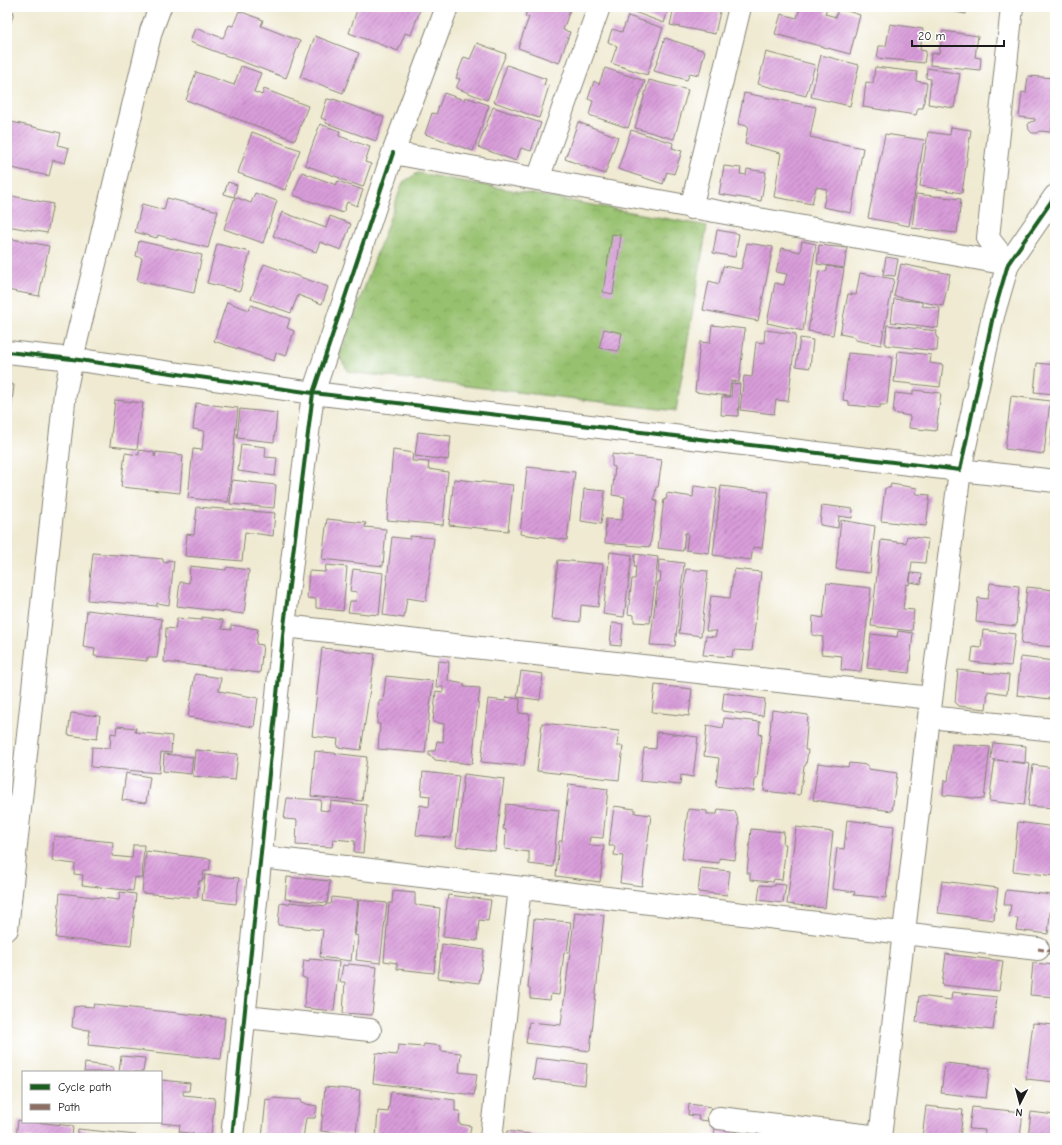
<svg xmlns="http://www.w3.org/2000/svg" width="1062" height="1145" font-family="'Comic Neue',sans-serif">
	<defs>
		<pattern id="park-crowns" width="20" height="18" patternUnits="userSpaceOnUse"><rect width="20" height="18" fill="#97c16e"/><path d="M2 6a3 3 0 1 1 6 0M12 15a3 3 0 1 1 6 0" fill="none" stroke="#82a55f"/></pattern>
		<pattern id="building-hatch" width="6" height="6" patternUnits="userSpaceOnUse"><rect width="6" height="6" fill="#d99dda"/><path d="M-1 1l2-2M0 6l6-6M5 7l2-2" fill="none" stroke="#af7fb0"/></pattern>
	</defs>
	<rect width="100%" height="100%" fill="#fff"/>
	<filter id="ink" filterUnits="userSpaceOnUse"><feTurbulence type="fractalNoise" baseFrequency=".025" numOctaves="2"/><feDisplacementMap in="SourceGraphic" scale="8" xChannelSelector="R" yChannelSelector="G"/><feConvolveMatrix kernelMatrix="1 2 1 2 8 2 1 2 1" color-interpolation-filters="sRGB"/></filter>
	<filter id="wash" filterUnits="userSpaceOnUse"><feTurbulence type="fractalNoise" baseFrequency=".012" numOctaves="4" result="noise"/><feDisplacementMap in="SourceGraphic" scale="16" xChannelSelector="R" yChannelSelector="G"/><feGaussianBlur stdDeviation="0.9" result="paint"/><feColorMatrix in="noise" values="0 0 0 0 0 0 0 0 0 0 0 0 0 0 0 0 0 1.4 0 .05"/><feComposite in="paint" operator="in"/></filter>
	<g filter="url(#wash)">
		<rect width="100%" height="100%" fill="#efead1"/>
		<!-- park -->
		<path fill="url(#park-crowns)" stroke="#5a6e45" d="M418 173 707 226 676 411 349 372 339 357 403 182Z"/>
		<g id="blocks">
			<!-- building -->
			<path fill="url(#building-hatch)" d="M358 7H421L411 35 405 33 398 51 349 33Z
				M528 7H571L563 30 570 32 559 63 518 48 529 17H525Z
				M627 7H669L664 23 626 9Z
				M674 7H721L715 34 670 25Z
				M800 7H827L825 14 836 17 838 8 860 15 850 54 775 34 781 14 797 18Z
				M930 7H967L966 14Z
				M7 10 14 12 7 35Z
				M239 11 263 20 261 26 300 41 286 78 190 42 195 28 223 38 229 25 233 26Z
				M628 16 663 28 647 75 611 63 617 46 608 42 612 29 622 32Z
				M890 24 923 29 920 50 926 51 924 63 877 58 879 46H886Z
				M943 31 978 36 975 57 981 58 980 70 930 65 931 54 939 53Z
				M315 36 359 53 343 93 300 77Z
				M665 38 705 51 699 75 690 73 687 80 654 71Z
				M477 43 506 54 487 100 456 88 460 79 456 78 464 57 470 59Z
				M766 52 815 65 806 96 758 84Z
				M821 55 859 65 850 106 811 97Z
				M507 65 546 79 544 85 549 86 539 118 494 102Z
				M241 66 261 73 254 92 262 95 264 89 308 106 295 140 186 100 196 72 234 85Z
				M875 67 917 72 916 81 927 83 923 108H918L916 115 863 107 866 82 873 83Z
				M605 68 645 81 628 128 589 115 593 101 588 99 594 81 599 84Z
				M927 68 960 74 954 108 928 104 931 79 926 78Z
				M1028 76 1055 78V121H1053L1051 132 1039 131 1037 133H1032L1029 130 1028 125 1030 122 1035 121V119L1019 117 1022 92 1026 93Z
				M649 80 688 90 674 139 635 128Z
				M444 93 464 100 465 97 489 105 473 151 425 134 432 113 436 114Z
				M744 93 816 107 810 137 863 148 851 213 823 207 827 189 816 187 812 204 774 197 781 153 745 144 748 126 738 124Z
				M327 99 333 100V99L384 117 376 141 326 123V120L321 118Z
				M493 107 541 123 531 151 521 148 516 161 478 147Z
				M7 121 61 133 58 145 69 148 65 163 53 160 49 176 7 167Z
				M578 122 618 137 605 174 565 159Z
				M320 124 340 131 339 136 370 147 365 162 371 164 363 187 340 179V178L305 165Z
				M951 127 971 130 962 193 920 186 928 132 950 135Z
				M631 130 673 143 672 148 682 151 674 174 667 172 663 184 618 169Z
				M252 132 300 150 285 190 238 173Z
				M885 134 924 140 909 226 868 218Z
				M724 166 741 168 740 174 746 175 747 169 766 172 761 201 719 194Z
				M302 172 336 185 338 181 363 190 357 206 347 202 343 213 293 195Z
				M228 182 237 185 234 197 224 194Z
				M255 193 277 201 263 243 224 229 235 197 251 203Z
				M916 194 961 199 957 233 912 228Z
				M7 195 53 204 47 233 7 226Z
				M167 198 218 211 208 248 158 235 157 238 135 232 142 204 164 210Z
				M282 212 326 228 330 216 351 224 341 250 320 242 316 252 273 236Z
				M717 230 739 234 735 257 713 253Z
				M612 234 621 235 613 294 603 292Z
				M7 238 49 246 39 296 7 290Z
				M139 241 202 255 194 293 137 281 142 258 136 256Z
				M802 241 816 244 803 331 767 323 775 283 784 285 787 274 776 272 782 248 800 252Z
				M747 243 773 247 758 321 703 310 709 281 719 284 723 266 741 269Z
				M217 244 250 252 240 291 207 283Z
				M819 245 847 248 844 268 817 264Z
				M886 257 898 259 895 276 883 275Z
				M264 264 328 287 322 304 298 295 291 313 251 299Z
				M901 264 950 274 943 306 894 296Z
				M828 266 844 269 833 335 808 331 819 271 826 272Z
				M860 273 894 279 881 345 855 340V337L840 334 848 294 856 295Z
				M894 299 922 302V306L940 308 938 328 891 322Z
				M227 302 249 310 251 305 290 319 287 328 294 331 286 356 276 353 274 361 214 341Z
				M712 325 745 329 739 382 731 381 729 396 695 392 700 342 710 343Z
				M887 325 937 331 936 337 938 338 937 351 885 345Z
				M604 329 622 333 618 351 599 348Z
				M765 330 796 334 788 401 776 400 774 414 740 410 744 376 752 377 756 342 764 343Z
				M800 338 813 340 810 368 796 366Z
				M898 351 931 355 930 363 943 365 940 387 894 382Z
				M848 353 892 357 887 405H880V408L849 405V401L843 400Z
				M1037 363 1055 365V394L1034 392Z
				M732 383 740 384 738 416 721 415 722 397H731Z
				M7 384 14 385 9 426H7Z
				M913 390 941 393 936 431 909 428 910 416 893 413 895 393 913 395Z
				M1011 396 1050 401 1044 454 1005 449Z
				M115 400 143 403 137 449 110 446Z
				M196 403 238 408 228 502 188 498 193 449 202 450 204 431 193 429Z
				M240 409 277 413 274 442 237 438Z
				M1052 428H1055V445L1051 444Z
				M418 432 451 436 448 460 415 456Z
				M241 444 266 447 265 457 277 458 275 476 238 471Z
				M139 450 154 452V456L155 457 156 452 183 455 180 493 121 487 125 453 139 455Z
				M393 450 413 453 412 461 429 462 428 469 448 472 443 525 387 520Z
				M612 454 662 460 658 487H656L654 500 657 501 650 547 605 543 606 519 622 520 625 497 612 495 615 467 612 466Z
				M527 467 575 472 567 540 520 534Z
				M454 479 513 485 508 531 449 525Z
				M232 480 276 485 274 508 230 504Z
				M891 484 917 488 916 494 930 495 926 526 881 521 885 488H890Z
				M694 486 717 489 709 553 686 550 688 533H685L683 551 658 548 664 499 666 500 667 493 693 497Z
				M721 486 769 492 762 548 753 547 751 560 713 555Z
				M584 489 605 491 601 524 581 521Z
				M822 505 853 509 852 518 839 516 838 528 820 525Z
				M197 507 275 513 273 536 245 532 242 561 185 556 187 534 194 535Z
				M327 519 366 523 365 527 386 529 383 566 322 559Z
				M841 520 875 526 870 573 836 569Z
				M410 536 434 538 426 601 407 598 404 618 383 615 392 537 410 539Z
				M907 536 928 539 925 563 912 562 909 585 906 584 903 609 914 610 912 631 871 626 881 540 906 543Z
				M610 552 632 555 624 617 603 614Z
				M93 553 163 559V562L168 563V560L174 561 169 605 157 603V606L88 600Z
				M635 554 658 557 650 623 634 622V615L628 614 632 579H635L636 567H634Z
				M558 560 603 564 598 607 581 605 580 622 552 619Z
				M659 560 684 563 675 646 650 645 658 581 660 582 661 573H658Z
				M326 565 347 567 343 611 316 608V599L307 598 309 571 325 572Z
				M190 566 226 570 227 567 249 570 244 614 177 606 180 582 189 583Z
				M353 569 383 573 379 615 348 612 350 601H356L357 592 350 591Z
				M686 569 708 571 701 636 679 633Z
				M734 569 761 572 752 651 733 650 732 657 703 655 706 636 715 637 717 631H706L711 596 730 598Z
				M911 573 922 574 921 584 910 582Z
				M827 583 871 588 861 672 841 670 842 656 821 654 823 637 812 635 813 616 823 618Z
				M990 583 1019 586 1016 626 976 622 978 598 988 599Z
				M1027 587 1055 590V647L1021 644Z
				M87 610 162 619 157 658H147V661L94 656 95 649 83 647Z
				M202 617 223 620 222 629 231 630V625L258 629 256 644 263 645 260 673 164 662 166 628 175 629 177 618 202 620Z
				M612 623 623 624 621 646 610 645Z
				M983 630 1015 634 1011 666 971 662 973 647 981 648Z
				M898 631 913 633 909 673 867 668 871 634 897 637Z
				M322 648 375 654 361 750 337 747 338 739 312 736Z
				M1021 657 1054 661 1050 699 1017 695Z
				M438 661 449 662 448 681 464 684V687L480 688 472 764 435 760 434 758 429 756V751H435L437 741 443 742 444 724 433 722 436 691 443 692V687H436Z
				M958 670 1009 675 1007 694 988 691 986 709 959 706 955 702Z
				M521 671 543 674 540 700 517 697Z
				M195 674 221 678 219 691 258 698 254 727 188 717Z
				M386 676 433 681 425 753 378 749 380 724H377L379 701H383Z
				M655 685 692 689 689 716 652 712Z
				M724 693 765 699 763 716 722 711Z
				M506 697 520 699 519 713 530 714 524 766 481 762 488 699 505 701Z
				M772 710 808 715 805 750H808L806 765 804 766 800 795 764 791Z
				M71 713 100 716 97 739 68 735Z
				M724 718 760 722 759 734 762 735 757 779H755L754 791 716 786 719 758 704 756 707 725 723 728Z
				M542 723 619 731 617 746H623L619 780 537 771Z
				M117 726 136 728 135 732 172 736 171 753 161 752 159 773 91 767 92 747 110 748 111 733 116 734Z
				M657 732 698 737 693 777 681 775 680 785 640 781 644 748 656 749Z
				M993 743 1026 746 1025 763 997 760 1030 764 1024 805 989 801 995 760 991 759Z
				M952 744 990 747 984 799 943 795 944 780 948 781Z
				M195 750 238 754 235 780 193 776Z
				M315 751 367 757 362 801 311 796Z
				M164 754 193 757 191 774 163 771Z
				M818 763 848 767 849 763 868 765V769L897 773 892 811 813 800Z
				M1033 765 1055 768V808L1028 806Z
				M423 772 459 776 451 838 416 835 420 805 429 807 430 796 421 795Z
				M126 773 150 777 146 803 122 800Z
				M464 774 504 779 495 851 456 846Z
				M569 784 608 789 603 838 590 837 589 845 604 846 600 882 556 876 559 841H562Z
				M287 798 321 800 320 810 330 811 331 801 367 805 363 853 354 852 355 841 333 839 332 847 296 845 297 820 284 819Z
				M506 804 559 810 553 867 529 864V852L505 849 506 830 503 829Z
				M614 806 635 809V813L651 815 642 886 620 883 623 856 614 855 615 846H609Z
				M688 809 707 811V814H717L718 809 735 811 739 823 735 860 719 858V863L682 859Z
				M847 820 894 826 886 898 854 895 855 892 832 889 837 848 844 849Z
				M1018 822 1055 827V876L1013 871Z
				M796 827 833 832 825 908 787 904Z
				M751 829 784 832 783 844H786L782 880 774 879 773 882 750 880V873H747Z
				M54 836 113 842 112 856 132 858 133 845H144L142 878 135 877 133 891 82 885 83 875 74 874 75 864 52 861Z
				M146 851 211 859 209 871H204L202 881H199L197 898 142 893Z
				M701 868 730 871 727 895 698 892Z
				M205 875 239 878 236 904 202 900Z
				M287 877 330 881 327 903 285 899Z
				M942 881 998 888 994 920 938 913Z
				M775 884 786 885 783 903 758 900 760 885 775 886Z
				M1006 890 1052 895 1048 934 1016 930 1018 918 1009 917 1011 905H1004Z
				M393 891 415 893V905L440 908 434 973 397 969V963L384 961 389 903H392Z
				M120 892 136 894 131 946 56 938 60 893 119 900Z
				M448 895 491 900 488 921 479 920 477 941 443 937Z
				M332 897 358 900 351 961 320 957 323 930 278 925 280 903 289 904 290 902 326 906V904H331Z
				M359 900 387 903 380 963 356 960 358 936 355 935Z
				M575 912 604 915 590 1051 526 1043 529 1022 561 1025Z
				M534 919 571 922 567 953 564 952 559 995 551 994 550 1000 530 998V989L528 988Z
				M442 944 484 950 479 983 438 978Z
				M946 954 1003 961 999 991 942 985Z
				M310 959 339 962 334 1011 304 1008 307 979 302 977 304 960 309 961Z
				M1033 963 1055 965V997L1030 995Z
				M348 964 377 967 372 1015 343 1013 345 982H340L343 965 348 966Z
				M952 992 997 997 993 1030 916 1022 919 996 951 1000Z
				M94 1004 225 1018 221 1059 88 1045 90 1030 78 1029 72 1027 74 1007 81 1006 93 1007Z
				M1033 1023 1055 1025V1082L1026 1079Z
				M424 1044 441 1046V1051L461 1053 459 1072 477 1074 474 1095 373 1083 376 1053 397 1055 398 1045 423 1047Z
				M121 1056 145 1058 143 1072H119Z
				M536 1058 587 1064 585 1085 533 1079Z
				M85 1063 113 1067V1072H84Z
				M945 1063 990 1068 986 1098 941 1093Z
				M161 1080 190 1083 189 1091H183V1095L215 1098 211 1135 179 1132 180 1125 161 1123Z
				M325 1087 360 1090 356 1135 321 1131Z
				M391 1092 455 1100V1111H460L459 1124 471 1126 469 1138H376L378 1111 388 1112Z
				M272 1098 302 1100 301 1103 317 1106 315 1118H306L303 1138H262L266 1099 271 1100Z
				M689 1104 711 1107 709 1121 698 1120 699 1116 688 1115Z
				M926 1106 963 1110 960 1138H922Z
				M972 1107 1023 1112 1020 1138H984L985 1130 969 1129Z
				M1031 1112 1055 1115V1138H1028Z
				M18 1120 23 1121V1122H35L73 1126 72 1138H16Z
				M716 1125 736 1126 735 1136 714 1134Z
				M78 1129 136 1135V1138H77Z
				M507 1131 550 1137V1138H506Z
				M738 1132 788 1137V1138H737Z"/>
		</g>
	</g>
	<g filter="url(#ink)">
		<use href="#blocks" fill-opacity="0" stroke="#868376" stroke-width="1"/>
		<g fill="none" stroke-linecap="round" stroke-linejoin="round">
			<!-- street casing -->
			<g stroke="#868376" stroke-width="24">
				<path id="street" d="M447 7 393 153 1008 264
					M538 179 599 7
					M691 208 740 7
					M1008 264 988 238 1012 7
					M7 352 72 359 313 393 960 470 993 316 1008 264 1055 196
					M284 626 931 698
					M929 717 1055 730
					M261 857 1038 949
					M245 1017 370 1030
					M719 1118 880 1137
					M232 1138 284 626 313 393 393 153
					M491 1138 520 888
					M880 1138 929 717 960 470 1055 481"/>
			</g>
			<!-- secondary casing -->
			<g stroke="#868376" stroke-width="24">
				<path id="secondary" d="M7 929 65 393 72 359 151 31 160 7"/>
			</g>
			<!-- street -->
			<use href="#street" stroke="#fff" stroke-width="22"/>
			<!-- secondary -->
			<use href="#secondary" stroke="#fff" stroke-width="22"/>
			<!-- quiet -->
			<path stroke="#8d6e63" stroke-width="3" stroke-dasharray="6 3" stroke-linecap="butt" d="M1038 949 1055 952"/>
			<!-- cycleway casing -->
			<g stroke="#fff" stroke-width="6">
				<path id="cycleway" d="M7 352 72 359 313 393 960 470 993 316 1008 264 1055 196
					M232 1138 284 626 313 393 393 153"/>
			</g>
			<!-- cycleway -->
			<use href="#cycleway" stroke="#1b5e20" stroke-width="4"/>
		</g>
	</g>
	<!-- margin -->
	<rect width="1062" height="1145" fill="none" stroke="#fff" stroke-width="24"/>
	<!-- legend -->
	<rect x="22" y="1071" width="140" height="52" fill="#ffffff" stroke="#a4a4a4"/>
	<rect x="30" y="1084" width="20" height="6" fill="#1b5e20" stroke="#a4a4a4"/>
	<text x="58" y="1091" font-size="12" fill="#1c1c1c">Cycle path</text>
	<rect x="30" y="1104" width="20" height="6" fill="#8d6e63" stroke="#a4a4a4"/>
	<text x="58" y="1111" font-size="12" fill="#1c1c1c">Path</text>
	<!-- north arrow -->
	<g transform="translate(1020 1103) rotate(186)" stroke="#ffffff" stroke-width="3" paint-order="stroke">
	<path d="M0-3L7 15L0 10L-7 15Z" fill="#1c1c1c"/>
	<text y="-6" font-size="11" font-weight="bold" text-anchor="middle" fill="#1c1c1c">N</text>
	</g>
	<!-- scale -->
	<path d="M912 40v6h92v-6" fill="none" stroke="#1c1c1c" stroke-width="2"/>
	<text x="918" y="40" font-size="12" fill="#1c1c1c" stroke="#ffffff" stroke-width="3" paint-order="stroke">20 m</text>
</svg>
